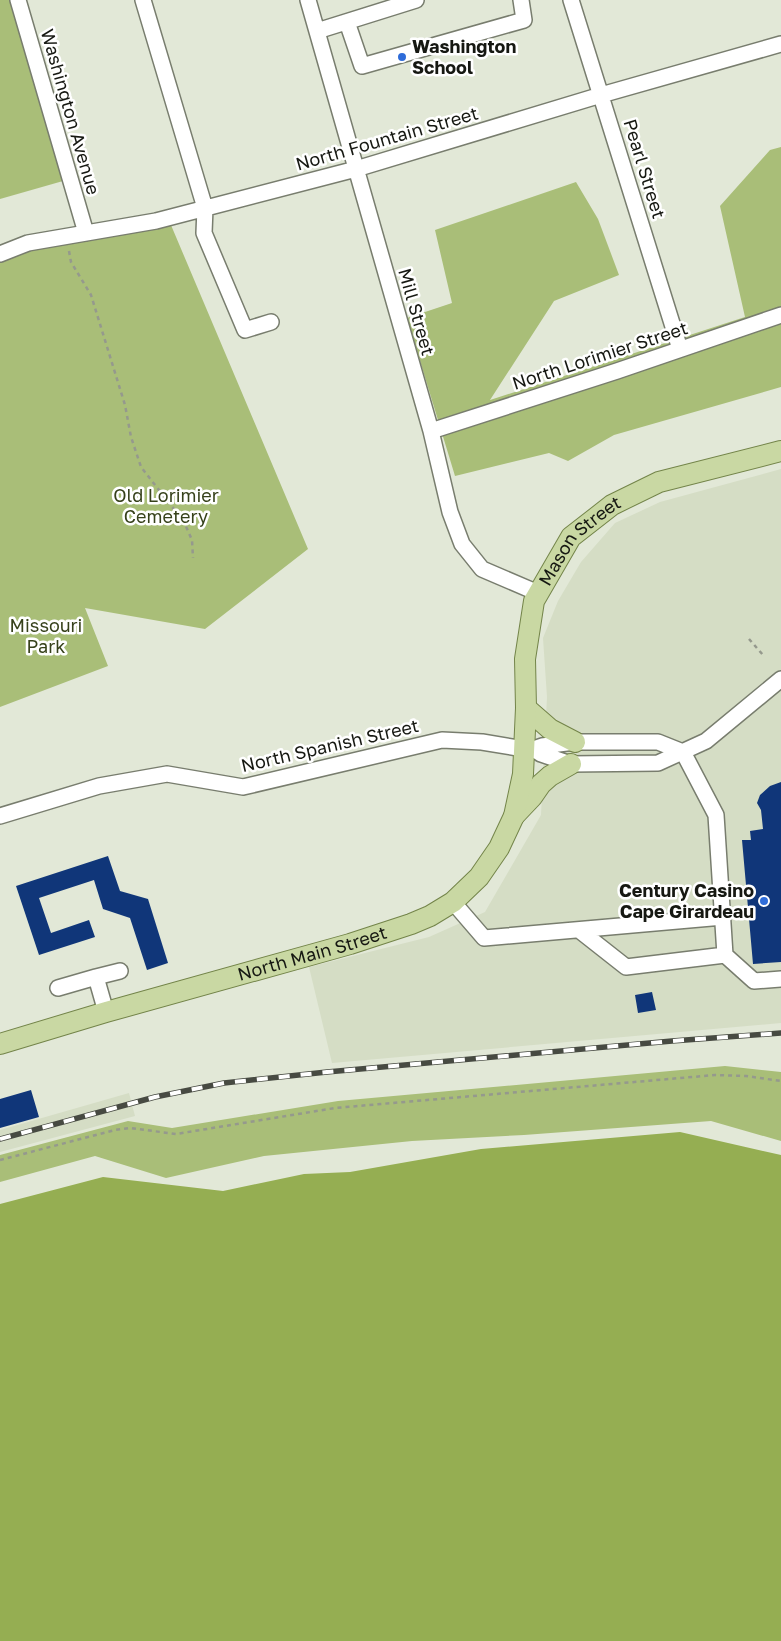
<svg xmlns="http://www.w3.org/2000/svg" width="781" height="1641" font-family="'Golos Text',sans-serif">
	<rect width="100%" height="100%" fill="#e2e8d7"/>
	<!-- built -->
	<path fill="#d5ddc5" d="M781 469V1023L332 1063 309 967 429 937 485 912 541 815 547 697 543 638 558 601 581 562 615 523 660 502Z
		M129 1093 135 1116 0 1152V1130Z"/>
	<!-- green -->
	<path fill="#a9be78" d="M0 0H18L70 179 0 199Z
		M781 147V387L614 435 568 461 549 453 455 476 407 318 452 303 435 230 576 182 598 219 619 275 554 301 490 400 745 317 720 206 770 150Z
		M168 218 308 549 205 629 85 608 108 666 0 707V254Z
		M725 1066 781 1072V1141L711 1121 524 1135 412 1141 264 1156 166 1178 95 1156 0 1182V1155L128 1121 172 1128 338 1101Z"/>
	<!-- water -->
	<path fill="#95ae52" d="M680 1132 781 1155V1641H0V1204L103 1177 223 1191 304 1174 350 1172 481 1149Z"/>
	<!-- building -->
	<path fill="#103679" d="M781 782V962L753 964 742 840H751L750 831 763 829 761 810 757 803 760 795 770 786Z
		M108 856 120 891 148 899 168 963 147 970 130 918 103 909 94 880 39 898 51 933 89 920 95 937 39 955 16 886Z
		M652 992 656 1010 638 1013 635 995Z
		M31 1090 39 1117 0 1128V1099Z"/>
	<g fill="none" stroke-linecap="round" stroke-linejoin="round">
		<!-- minor casing -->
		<g stroke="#787d6e" stroke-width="18">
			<path id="minor" d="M18 0 86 233
				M143 0 205 208 204 233 245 330 271 322
				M308 0 431 431 450 512 462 544 482 569 538 593
				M571 0 680 349
				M347 22 362 66 524 20 521 0
				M317 31 416 0
				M0 254 28 243 156 221 356 169 601 95 781 44
				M431 431 617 371 781 315
				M533 749 541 754 571 764 658 763 706 741 781 679
				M683 752 716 815 725 955 754 981 781 979
				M0 816 99 786 167 774 243 787 442 740 482 742 524 749H533L542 746 575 742H658L683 752
				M453 902 484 938 723 917
				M579 930 626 967 725 955
				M96 977 120 971
				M58 988 96 977 106 1012"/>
		</g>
		<!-- major casing -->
		<g stroke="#738449" stroke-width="22">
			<g id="major">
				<path d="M526 708 550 729 575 742"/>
				<path d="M514 816 532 797 541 784 550 776 571 764"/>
				<path id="s1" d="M0 1044 106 1012 350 944 411 924 430 916 453 902 479 877 499 848 514 816 523 774 526 708 525 659 534 601 571 537 612 505 659 482 781 451"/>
			</g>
		</g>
		<!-- path -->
		<path stroke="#95998d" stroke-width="2.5" stroke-dasharray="4 4" stroke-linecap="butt" d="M69 251 71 262 91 295 125 405 131 437 141 467 184 522 192 540 193 558
			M749 639 763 655
			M0 1160 115 1130 130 1128 176 1134 335 1108 715 1075 746 1076 781 1081"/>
		<!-- minor -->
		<use href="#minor" stroke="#fff" stroke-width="15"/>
		<!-- major -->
		<use href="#major" stroke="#c9d8a3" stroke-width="20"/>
		<!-- rail casing -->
		<g stroke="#474a42" stroke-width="5.5">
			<path id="rail" d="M0 1139 155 1097 224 1083 327 1072 672 1041 781 1033"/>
		</g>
		<!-- rail -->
		<use href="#rail" stroke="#fff" stroke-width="4" stroke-dasharray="11" stroke-linecap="butt"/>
	</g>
	<!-- markers -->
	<g fill="#2e6cd9" stroke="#fff" stroke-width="2">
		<circle cx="402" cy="57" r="5"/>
		<circle cx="764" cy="901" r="5"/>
	</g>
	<g text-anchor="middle" stroke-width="5" stroke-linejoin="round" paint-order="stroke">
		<!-- poi labels -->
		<g font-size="18" font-weight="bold" fill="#161812" stroke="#fff" text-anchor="start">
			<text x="412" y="53">Washington<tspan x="412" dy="21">School</tspan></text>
			<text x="754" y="897" text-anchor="end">Century Casino<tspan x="754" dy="21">Cape Girardeau</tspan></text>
		</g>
		<!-- street labels -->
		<g font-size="18" fill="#161812" stroke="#fff">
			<text transform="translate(70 112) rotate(74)" y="6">Washington Avenue</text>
			<text transform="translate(387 139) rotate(-16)" y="6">North Fountain Street</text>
			<text transform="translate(644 169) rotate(73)" y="6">Pearl Street</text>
			<text transform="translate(416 312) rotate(74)" y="6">Mill Street</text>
			<text transform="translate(600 356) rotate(-18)" y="6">North Lorimier Street</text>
			<text dy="6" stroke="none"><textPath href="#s1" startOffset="876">Mason Street</textPath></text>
			<text transform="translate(330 746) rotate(-13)" y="6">North Spanish Street</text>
			<text dy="6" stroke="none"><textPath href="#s1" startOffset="325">North Main Street</textPath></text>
		</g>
		<!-- park labels -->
		<g font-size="18" fill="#36411a" stroke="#fff">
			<text x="166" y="502">Old Lorimier<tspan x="166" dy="21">Cemetery</tspan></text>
			<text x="46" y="632">Missouri<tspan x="46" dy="21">Park</tspan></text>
		</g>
	</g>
</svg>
